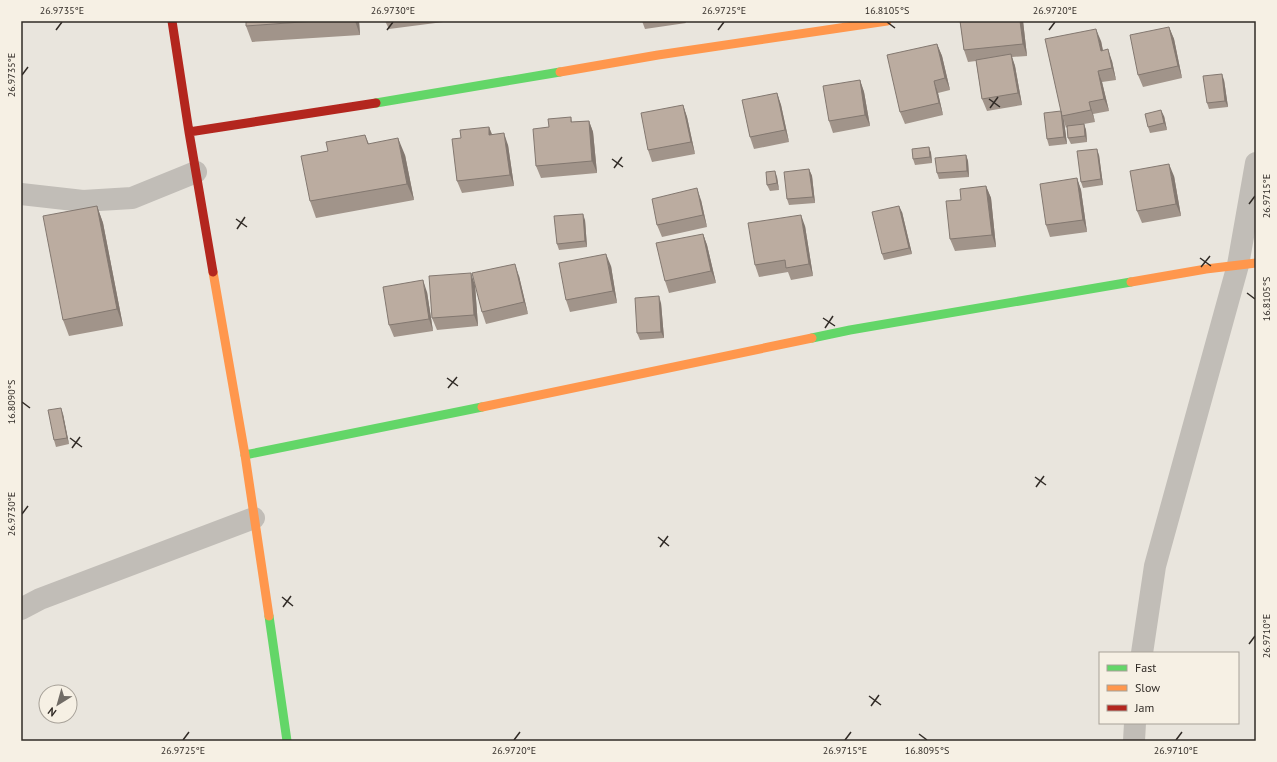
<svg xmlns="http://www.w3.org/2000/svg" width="1277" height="762" font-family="'PT Sans',sans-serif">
	<rect width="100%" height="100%" fill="#e9e5dd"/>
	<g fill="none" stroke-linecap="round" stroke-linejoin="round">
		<!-- street -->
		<path stroke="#c1bdb7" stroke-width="22" d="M21 194 83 201 132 198 196 172
			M21 609 40 599 254 518
			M1142 653 1155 566 1238 265 1256 163
			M1134 741 1135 723"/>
		<!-- fast -->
		<path stroke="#63d668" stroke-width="9" d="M376 103 560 72
			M812 338 850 330 1131 282
			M245 455 482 407
			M269 616 287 741"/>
		<!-- slow -->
		<path stroke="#ff974d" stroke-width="9" d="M560 72 658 55 887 21
			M213 272 245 455 269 616
			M1131 282 1206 269 1256 263
			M482 407 812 338"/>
		<!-- jam -->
		<path stroke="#b3261e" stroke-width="9" d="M172 21 189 132 213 272
			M189 132 376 103"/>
	</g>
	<!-- wall -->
	<path fill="#a1948a" d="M246 21H359L360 35 252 42 246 26Z
		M385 21H451L389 29Z
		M642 21H685L686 23 645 29Z
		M960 21H1023L1027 56 1012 57 1015 66 1022 105 987 111 982 99 976 61 968 62 964 50Z
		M1169 27 1174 39 1182 78 1143 87 1138 75Z
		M1101 41 1103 50 1112 61 1116 80 1102 82 1109 111 1093 114 1095 122 1084 124 1086 130 1087 142 1071 144 1068 138 1067 127 1066 128 1064 121 1067 144 1049 146 1047 139 1061 111Z
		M937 44 942 56 950 90 938 93 943 115 905 124 900 112Z
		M860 80 864 92 870 126 833 133 829 121Z
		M1224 80 1228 107 1209 109 1207 103Z
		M777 93 781 105 789 142 754 149 750 137Z
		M683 105 687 117 695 154 652 162 648 150Z
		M1164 116 1167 130 1150 133 1148 127Z
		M571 117 572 122 589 121 593 132 597 173 541 178 536 166 549 127Z
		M489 127 492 134 508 145 514 186 462 193 457 181Z
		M365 135 369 144 405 155 414 200 316 218 310 201 328 151Z
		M929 147 931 153 932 163 915 165 913 159Z
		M966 155 968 161 969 177 939 179 937 173Z
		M1099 155 1103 185 1083 188 1081 182Z
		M809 169 812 176 815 203 789 205 787 199Z
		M1174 176 1181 216 1142 223 1137 211Z
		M777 177 779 190 770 191 767 185Z
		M1077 178 1081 190 1087 232 1050 237 1046 225Z
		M986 186 991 198 996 247 955 251 950 239 961 200Z
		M701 200 707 227 662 237 657 225Z
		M97 206 103 223 123 326 69 336 63 320Z
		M902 212 912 254 884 260 882 254Z
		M585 220 587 247 559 250 557 244Z
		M805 226 813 276 791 280 788 272 759 277 755 265Z
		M703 234 707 245 716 283 669 293 665 281Z
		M611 266 617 303 570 312 566 300Z
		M519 276 528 314 486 324 482 312Z
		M475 285 478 326 437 330 432 318Z
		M427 292 433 331 394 337 389 325Z
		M661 303 664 338 640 340 637 333Z
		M63 414 69 444 56 447 54 440Z"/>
	<!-- shaded-wall -->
	<path fill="#837870" d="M355 21H359L360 35Z
		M1020 21H1023L1027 56 1023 44Z
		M1169 27 1174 39 1182 78 1178 66Z
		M1096 29 1101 41 1105 63 1101 51Z
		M937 44 942 56 950 90 945 78Z
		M1108 49 1112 61 1116 80 1112 68Z
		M1011 54 1015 66 1022 105 1018 93Z
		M1098 71 1102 82 1109 111 1104 99Z
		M1222 74 1224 80 1228 107 1225 101Z
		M860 80 864 92 870 126 865 115Z
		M934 81 938 93 943 115 939 103Z
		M777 93 781 105 789 142 785 130Z
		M1089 102 1093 114 1095 122 1091 110Z
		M683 105 687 117 695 154 691 142Z
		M1161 110 1164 116 1167 130 1164 123Z
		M1062 116 1064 121 1067 144 1064 137Z
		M589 121 593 132 597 173 592 161Z
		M1084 124 1086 130 1087 142 1085 136Z
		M489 127 493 138 489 135Z
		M504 133 508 145 514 186 510 175Z
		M398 138 405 155 414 200 407 184Z
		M929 147 931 153 932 163 930 157Z
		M1097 149 1099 155 1103 185 1101 179Z
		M966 155 968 161 969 177 967 171Z
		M1169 164 1174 176 1181 216 1176 204Z
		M809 169 812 176 815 203 813 197Z
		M775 171 777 177 779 190 777 183Z
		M1077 178 1081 190 1087 232 1083 220Z
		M986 186 991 198 996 247 992 235Z
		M697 188 701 200 707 227 703 215Z
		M97 206 103 223 123 326 117 309Z
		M899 206 902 212 912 254 909 248Z
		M583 214 585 220 587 247 585 241Z
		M801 215 805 226 813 276 809 264Z
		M703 234 707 245 716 283 711 271Z
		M606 254 611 266 617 303 613 291Z
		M515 264 519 276 528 314 524 302Z
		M471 273 475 285 478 326 474 315Z
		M423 280 427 292 433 331 429 319Z
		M659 296 661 303 664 338 661 332Z
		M61 408 63 414 69 444 67 438Z"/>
	<!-- building -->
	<path fill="#bbaca0" stroke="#837870" d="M246 21H315L246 26Z
		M960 21H1020L1023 44 964 50Z
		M1169 27 1178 66 1138 75 1130 35Z
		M1096 29 1101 51 1108 49 1112 68 1098 71 1104 99 1089 102 1091 110 1062 116 1045 39Z
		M937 44 945 78 934 81 939 103 900 112 887 55Z
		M1011 54 1018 93 982 99 976 60Z
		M1222 74 1225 101 1207 103 1203 76Z
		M860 80 865 115 829 121 823 86Z
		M777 93 785 130 750 137 742 100Z
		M683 105 691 142 648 150 641 113Z
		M1161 110 1164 123 1148 127 1145 114Z
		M1061 111 1064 137 1047 139 1044 113Z
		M571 117V122L589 121 592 161 536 166 533 129 549 127 548 119Z
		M1084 124 1085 136 1068 138 1067 126Z
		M489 127V135L504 133 510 175 457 181 452 139 461 138 460 130Z
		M365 135 368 144 398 138 407 184 310 201 301 156 328 151 326 142Z
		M929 147 930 157 913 159 912 149Z
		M1097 149 1101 179 1081 182 1077 151Z
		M966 155 967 171 937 173 935 158Z
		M1169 164 1176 204 1137 211 1130 171Z
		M809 169 813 197 787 199 784 172Z
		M775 171 777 183 767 185 766 172Z
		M1077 178 1083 220 1046 225 1040 184Z
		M986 186 992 235 950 239 946 201 961 200 960 189Z
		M697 188 703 215 657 225 652 199Z
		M97 206 117 309 63 320 43 216Z
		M899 206 909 248 882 254 872 212Z
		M583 214 585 241 557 244 554 216Z
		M801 215 809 264 786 268 785 260 755 265 748 223Z
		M703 234 711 271 665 281 656 243Z
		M606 254 613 291 566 300 559 263Z
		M515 264 524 302 482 312 472 273Z
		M471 273 474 315 432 318 429 276Z
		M423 280 429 319 389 325 383 287Z
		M659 296 661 332 637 333 635 298Z
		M61 408 67 438 54 440 48 410Z"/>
	<!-- ticks -->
	<path fill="none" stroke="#312b26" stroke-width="1.5" d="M887 22 895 28M56 30 62 22M387 30 393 22M718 30 724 22M1049 30 1055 22M22 75 28 67M989 99 1000 107M990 108 998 97M612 159 623 167M614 168 622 157M1249 204 1255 196M236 219 247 227M237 229 245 217M1200 258 1211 266M1201 267 1210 256M1247 293 1255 299M823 318 835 326M825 328 833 316M447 378 458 386M448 388 457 377M22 402 30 408M70 438 82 447M72 448 80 437M1035 477 1046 485M1036 487 1044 476M22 514 28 506M658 537 669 546M660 547 668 536M282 597 293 606M283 607 291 596M1249 644 1255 636M869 696 881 705M871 706 879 695M919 734 927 740M183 740 189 732M514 740 520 732M845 740 851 732M1176 740 1182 732"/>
	<!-- border -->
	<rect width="1277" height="762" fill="none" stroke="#f6f0e4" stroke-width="44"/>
	<!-- legend -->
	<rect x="1099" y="652" width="140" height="72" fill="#f6f0e4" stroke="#a7a198"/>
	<rect x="1107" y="665" width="20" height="6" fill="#63d668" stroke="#a7a198"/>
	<text x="1135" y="672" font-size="12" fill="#312b26">Fast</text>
	<rect x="1107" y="685" width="20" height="6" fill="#ff974d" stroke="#a7a198"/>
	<text x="1135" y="692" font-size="12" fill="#312b26">Slow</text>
	<rect x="1107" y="705" width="20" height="6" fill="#b3261e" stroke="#a7a198"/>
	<text x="1135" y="712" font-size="12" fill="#312b26">Jam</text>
	<!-- north arrow -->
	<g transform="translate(58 704) rotate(217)"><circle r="19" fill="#f6f0e4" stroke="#a7a198"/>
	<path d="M0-3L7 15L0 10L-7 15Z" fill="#716c66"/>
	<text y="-6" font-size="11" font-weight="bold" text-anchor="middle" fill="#312b26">N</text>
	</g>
	<rect x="22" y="22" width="1233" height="718" fill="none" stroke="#312b26" stroke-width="1.5"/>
	<g font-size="10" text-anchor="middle" fill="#312b26">
		<text x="62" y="14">26.9735°E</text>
		<text x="393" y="14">26.9730°E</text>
		<text x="724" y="14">26.9725°E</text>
		<text x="887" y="14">16.8105°S</text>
		<text x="1055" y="14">26.9720°E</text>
		<text transform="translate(11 75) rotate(-90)" y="4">26.9735°E</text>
		<text transform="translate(1266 196) rotate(-90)" y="4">26.9715°E</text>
		<text transform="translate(1266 299) rotate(-90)" y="4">16.8105°S</text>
		<text transform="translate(11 402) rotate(-90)" y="4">16.8090°S</text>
		<text transform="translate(11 514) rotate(-90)" y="4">26.9730°E</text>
		<text transform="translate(1266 636) rotate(-90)" y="4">26.9710°E</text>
		<text x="183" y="754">26.9725°E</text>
		<text x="514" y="754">26.9720°E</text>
		<text x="845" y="754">26.9715°E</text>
		<text x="927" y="754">16.8095°S</text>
		<text x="1176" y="754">26.9710°E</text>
	</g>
</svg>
